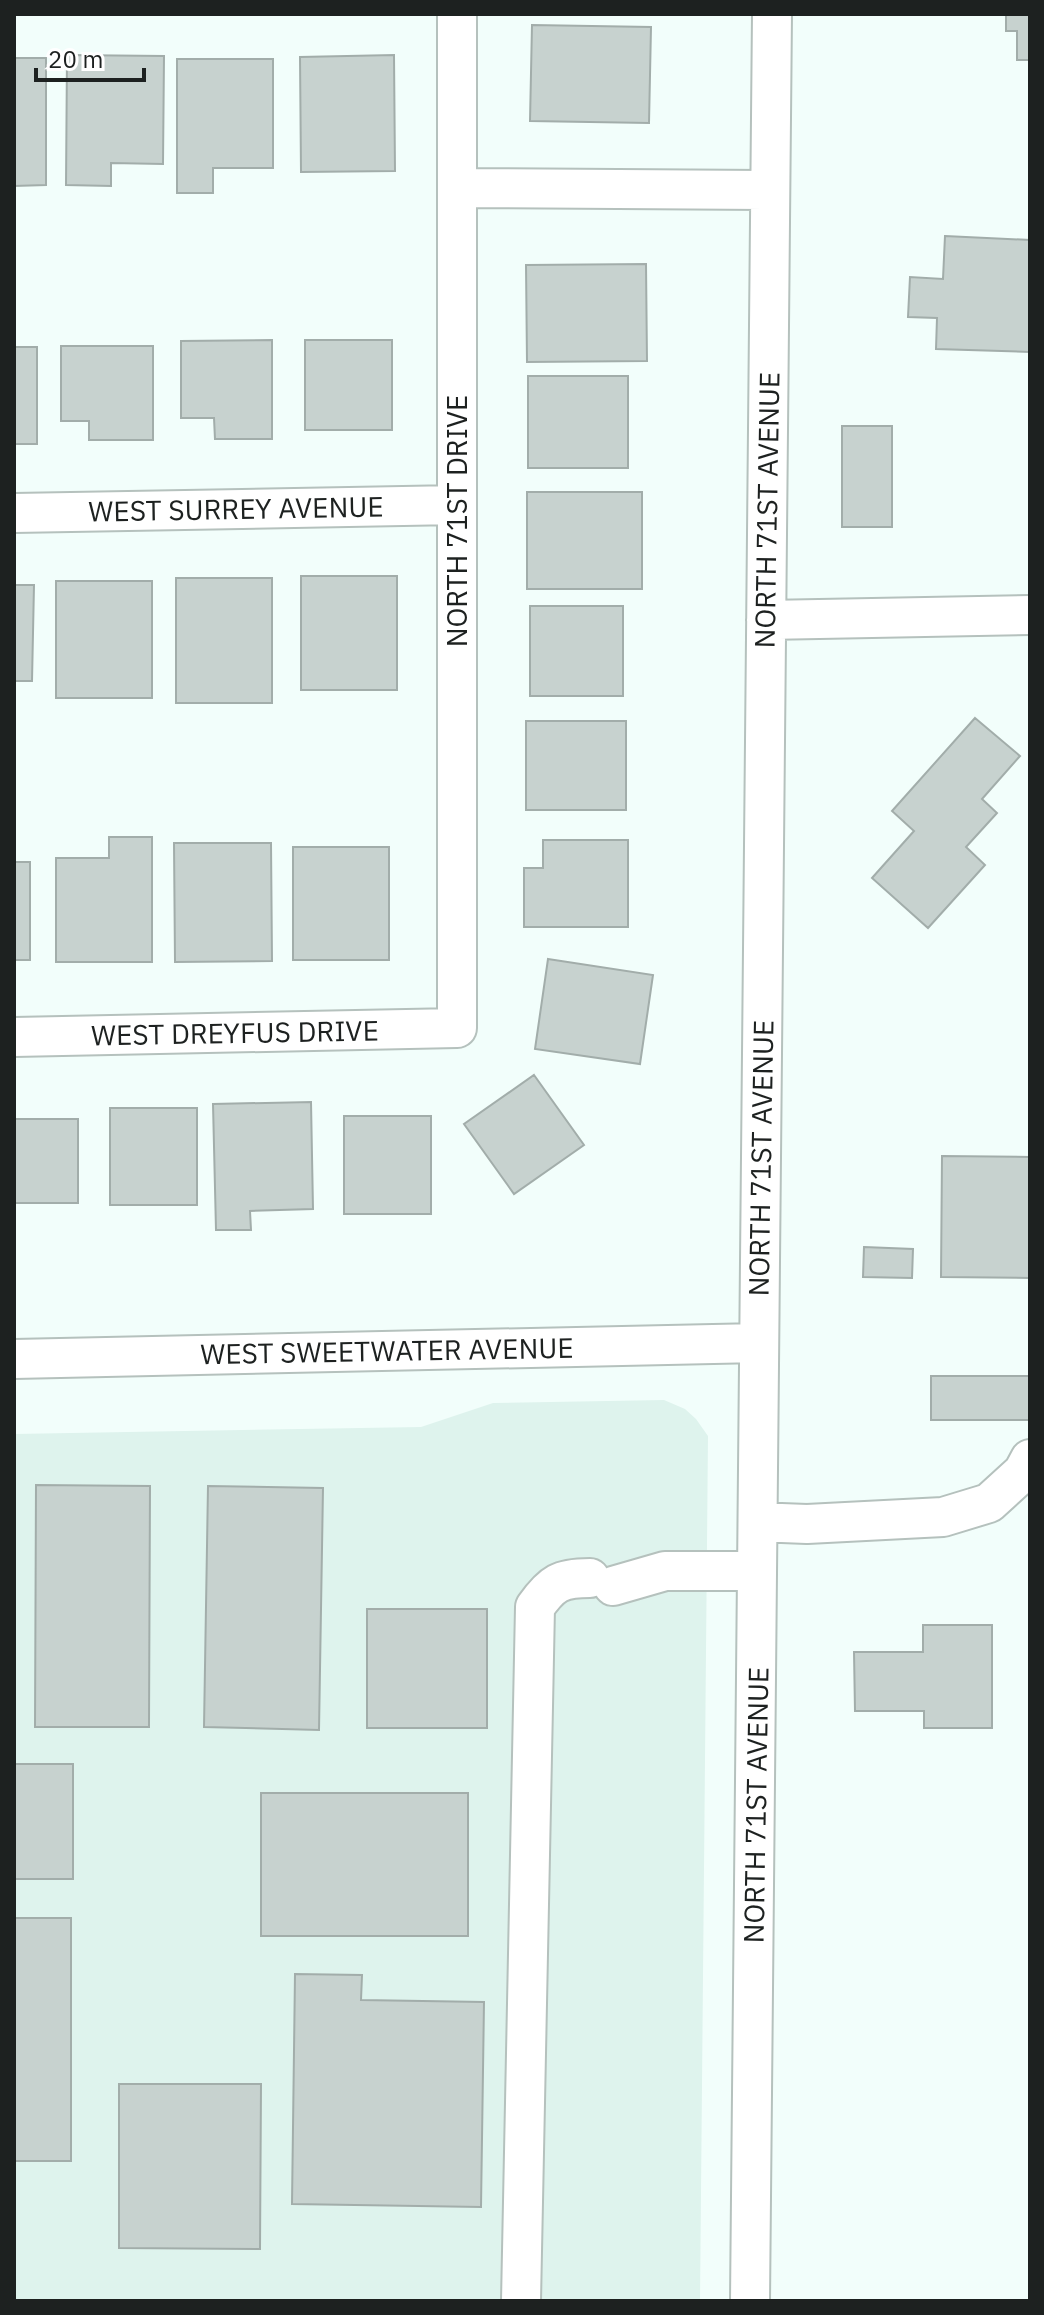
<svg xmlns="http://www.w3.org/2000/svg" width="1044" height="2315" font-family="'IBM Plex Sans',sans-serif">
	<rect width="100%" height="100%" fill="#f2fefb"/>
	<!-- built -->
	<path fill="#def3ed" d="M664 1400 685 1409 696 1419 708 1436 700 2301H14V1434L421 1427 493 1403Z"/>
	<!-- building -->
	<path fill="#c7d2cf" stroke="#a2adaa" stroke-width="2" d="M1006 14H1030V60H1017V31H1006Z
		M532 25 651 27 649 123 530 121Z
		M67 55 164 56 163 164 111 163V186L66 185Z
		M394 55 395 171 301 172 300 57Z
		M14 58H46V185L14 186Z
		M177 59H273V168H213V193H177Z
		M945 236 1030 240V352L936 349 937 318 908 317 910 277 943 279Z
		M646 264 647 361 527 362 526 265Z
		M272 340V439H215L214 418H181V341Z
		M305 340H392V430H305Z
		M61 346H153V440H89V421H61Z
		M14 347H37V444H14Z
		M528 376H628V468H528Z
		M842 426H892V527H842Z
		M527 492H642V589H527Z
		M301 576H397V690H301Z
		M176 578H272V703H176Z
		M56 581H152V698H56Z
		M14 585H34L32 681H14Z
		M530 606H623V696H530Z
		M975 718 1020 756 982 799 997 813 966 847 985 865 928 928 872 878 914 831 892 811Z
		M526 721H626V810H526Z
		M109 837H152V962H56V858H109Z
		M543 840H628V927H524V868H543Z
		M174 843H271L272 961 175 962Z
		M293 847H389V960H293Z
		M14 862H30V960H14Z
		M548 959 653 975 640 1064 535 1049Z
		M534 1075 584 1145 514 1194 464 1124Z
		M311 1102 313 1209 250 1211 251 1230H216L213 1104Z
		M110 1108H197V1205H110Z
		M344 1116H431V1214H344Z
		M14 1119H78V1203H14Z
		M942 1156 1030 1157V1278L941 1277Z
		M864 1247 913 1249 912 1278 863 1277Z
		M931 1376H1030V1420H931Z
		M36 1485 150 1486 149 1727H35Z
		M208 1486 323 1488 319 1730 204 1727Z
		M367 1609H487V1728H367Z
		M923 1625H992V1728H924V1711H855L854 1652H923Z
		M14 1764H73V1879H14Z
		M261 1793H468V1936H261Z
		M14 1918H71V2161H14Z
		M295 1974 362 1975 361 2000 484 2002 481 2207 292 2204Z
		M119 2084H261L260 2249 119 2248Z"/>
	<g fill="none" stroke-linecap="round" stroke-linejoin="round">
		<!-- minor casing -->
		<g stroke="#b5c1bd" stroke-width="42">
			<path id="minor" d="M457 188 770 190
				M14 513 457 505
				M766 620 1030 615
				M14 1037 457 1028V14
				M14 1359 759 1343
				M758 1522 807 1524 943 1517 989 1503 1023 1472 1030 1459
				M613 1586 665 1571H757
				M521 2301 535 1607C552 1583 560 1578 590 1578
				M750 2301 772 14"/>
		</g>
		<!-- minor -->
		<use href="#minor" stroke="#fff" stroke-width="38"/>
	</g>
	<g text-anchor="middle" stroke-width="8" stroke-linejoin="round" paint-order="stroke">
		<!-- street labels -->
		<g font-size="28" fill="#1d2120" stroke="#fff">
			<text transform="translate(236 509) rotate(-1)" y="10">WEST SURREY AVENUE</text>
			<text transform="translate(767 510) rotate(-89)" y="10">NORTH 71ST AVENUE</text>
			<text transform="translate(457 521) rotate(-90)" y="10">NORTH 71ST DRIVE</text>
			<text transform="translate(235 1033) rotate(-1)" y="10">WEST DREYFUS DRIVE</text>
			<text transform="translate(761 1158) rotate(-89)" y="10">NORTH 71ST AVENUE</text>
			<text transform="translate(387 1351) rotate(-1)" y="10">WEST SWEETWATER AVENUE</text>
			<text transform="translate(756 1805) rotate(-89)" y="10">NORTH 71ST AVENUE</text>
		</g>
	</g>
	<!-- border -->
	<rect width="1044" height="2315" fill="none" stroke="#1d2120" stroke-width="32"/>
	<!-- scale -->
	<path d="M36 68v12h108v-12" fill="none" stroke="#1d2120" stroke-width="4"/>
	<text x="48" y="68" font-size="24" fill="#1d2120" stroke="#ffffff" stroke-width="6" paint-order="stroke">20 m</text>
</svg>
